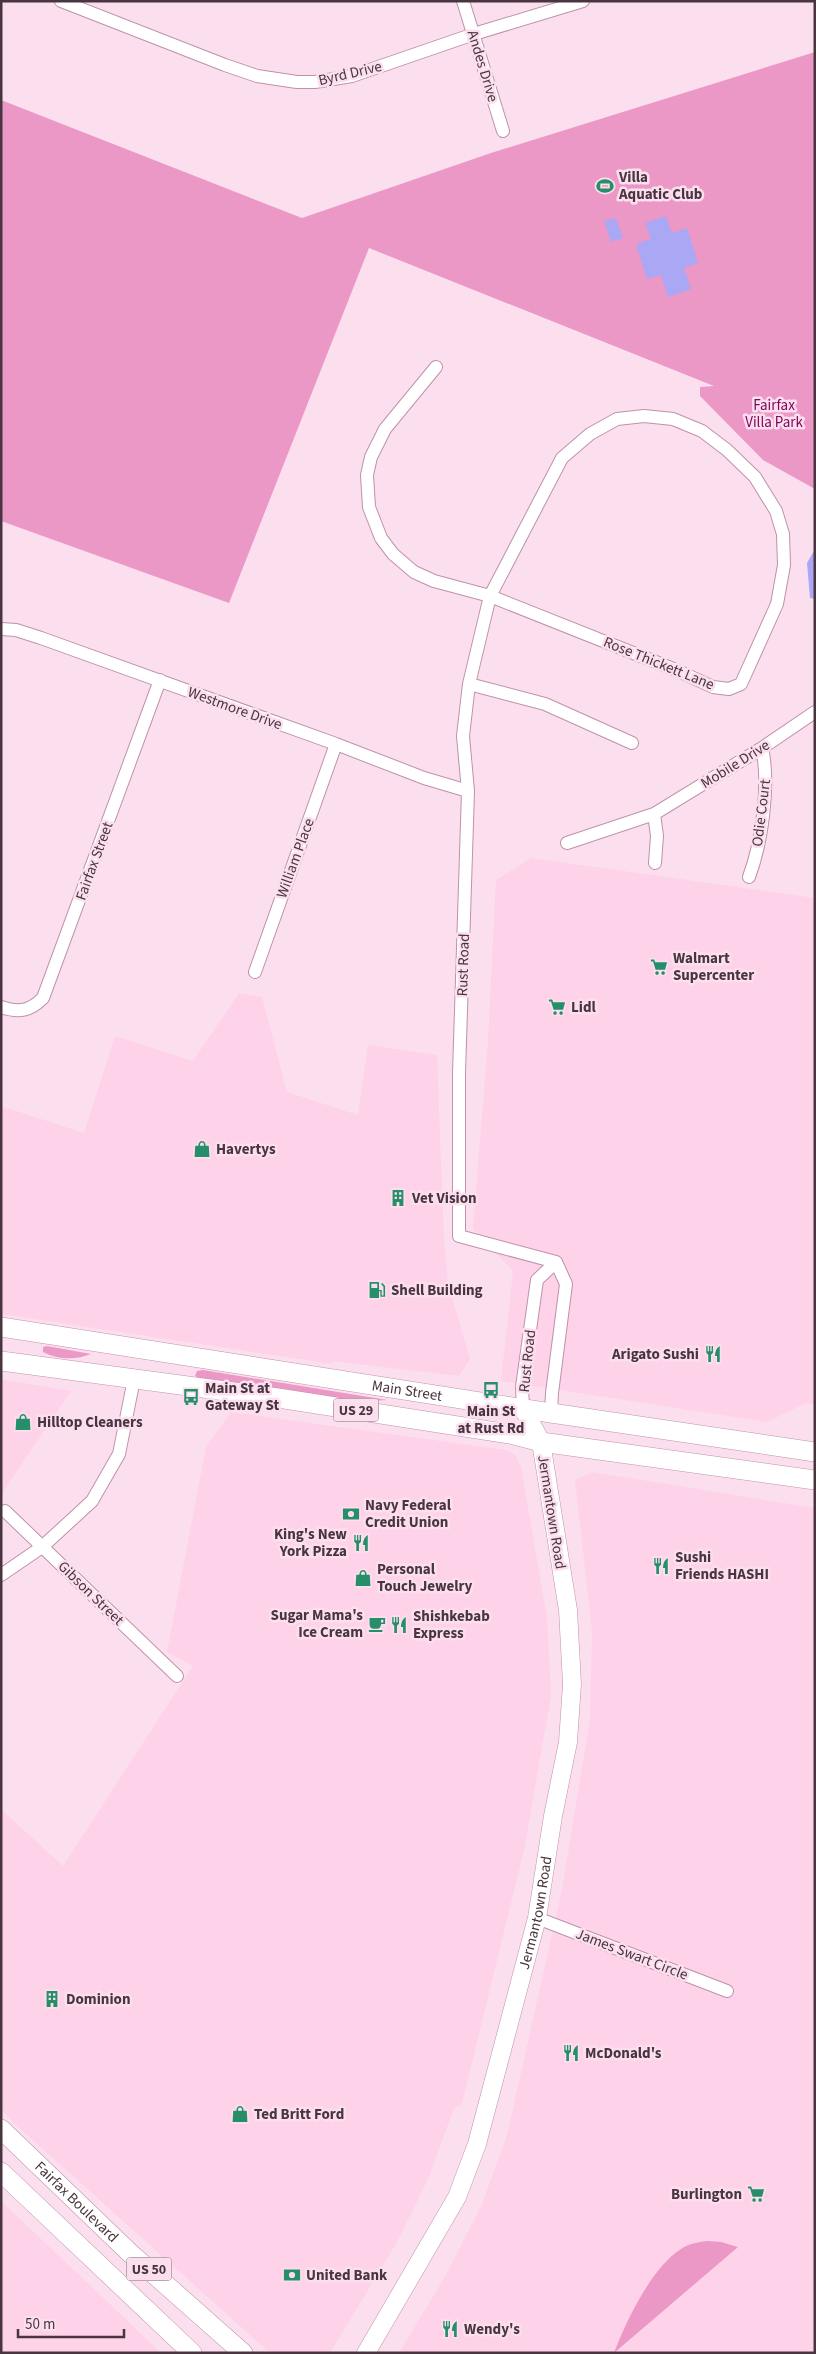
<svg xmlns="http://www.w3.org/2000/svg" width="816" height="2354" font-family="'Source Sans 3',sans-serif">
	<rect width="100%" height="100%" fill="#fcdfee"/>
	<!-- built -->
	<path fill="#fed2e9" d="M531 858 815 898V1404L806 1403 767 1422 501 1381 513 1271 473 1229 488 1040 496 880Z
		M239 993 262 997 287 1092 358 1115 368 1045 437 1055 444 1241 448 1284 470 1359 459 1376 332 1361V1364L1 1314V1106L84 1133 115 1036 193 1061Z
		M1 1379 71 1391 1 1495Z
		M231 1412 506 1450 515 1455 521 1467 547 1617 551 1696 524 1850 462 2104 454 2108 429 2177 396 2244 330 2353H270L16 2125 1 2109V1809L63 1866 193 1666 167 1652 206 1447Z
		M592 1472 815 1508V2353H399L446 2275 482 2204 507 2135 562 1890 590 1719 592 1631 575 1480Z
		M1 2201 114 2308 161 2353H1Z"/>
	<!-- green -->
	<path fill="#eb98c7" d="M815 52V489L763 460 700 396V387L714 386 369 248 229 603 1 521V100L302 218 491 153Z
		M47 1346 91 1354C76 1360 58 1360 43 1352V1347Z
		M203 1370 387 1400 354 1402 200 1379 195 1376 197 1371Z
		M707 2241 721 2242 738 2247 614 2353C626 2321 652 2267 681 2249 688 2244 698 2242 707 2241Z"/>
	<!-- water -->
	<path fill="#aaa7f4" d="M666 216 672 233 687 228 698 263 684 268 691 289 668 297 661 275 647 279 636 244 651 239 645 223Z
		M616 218 623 238 611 242 604 221Z
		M815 549V599L810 598 807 563Z"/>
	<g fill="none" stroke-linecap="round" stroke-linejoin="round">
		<!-- minor casing -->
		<g stroke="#be92a9" stroke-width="14">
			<path id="minor" d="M61 1 225 65 257 76 297 82H315L352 76 474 34 583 1
				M463 1 503 131
				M436 367 385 429 371 457 367 475 369 507 381 538 393 554 414 572 434 581 490 596 676 670 713 687 729 689 741 684 777 604 784 565 783 534 776 511 755 477 727 450 702 431 673 419 644 416 617 419 590 434 562 458 490 596 469 684 463 736 468 791 459 1073V1236L556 1262
				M1 629 16 630 41 638 336 744 424 778 468 791
				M469 684 545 704 632 743
				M654 814 657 836 655 863
				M567 843 654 814 762 748 815 712
				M749 877C762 842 770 784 762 748
				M255 972 336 744
				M1 1007C19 1013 30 1011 43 998L160 680
				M523 1408 522 1387 537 1280 556 1262 566 1284 552 1393 551 1413
				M5 1511 177 1676
				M1 1575 42 1547 92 1501 119 1454 134 1379
				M537 1918 727 1991"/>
		</g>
		<!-- secondary casing -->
		<g stroke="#be92a9" stroke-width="19">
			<g id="secondary">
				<path id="s1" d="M366 2353 457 2197 477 2144 537 1918 553 1816 568 1742 572 1684 568 1610 541 1442 523 1408"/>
			</g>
		</g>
		<!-- primary casing -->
		<g stroke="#be92a9" stroke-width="20">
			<g id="primary">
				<path id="s2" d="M1 1327 551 1413 815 1452"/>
				<path d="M1 1361 278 1398 510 1434 541 1442 815 1480"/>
				<path id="s3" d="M1 2129 130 2253 243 2353"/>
				<path d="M1 2172 192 2353"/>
			</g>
		</g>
		<!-- minor -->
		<use href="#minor" stroke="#fff" stroke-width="12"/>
		<!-- secondary -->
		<use href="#secondary" stroke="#fff" stroke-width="18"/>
		<!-- primary -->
		<use href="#primary" stroke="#fff" stroke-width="19"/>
	</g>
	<!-- icons -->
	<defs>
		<g id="stadium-bare" transform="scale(1.35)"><path d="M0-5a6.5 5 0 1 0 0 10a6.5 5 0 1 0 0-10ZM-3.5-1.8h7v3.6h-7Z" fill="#278e6a" stroke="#fcdfee" stroke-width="2.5" paint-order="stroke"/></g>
		<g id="supermarket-bare" transform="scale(1.35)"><path d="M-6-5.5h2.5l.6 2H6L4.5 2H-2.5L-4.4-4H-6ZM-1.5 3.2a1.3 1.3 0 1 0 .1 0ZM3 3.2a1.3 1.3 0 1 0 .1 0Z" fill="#278e6a" stroke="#fcdfee" stroke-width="2.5" paint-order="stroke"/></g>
		<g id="shop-bare" transform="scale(1.35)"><path d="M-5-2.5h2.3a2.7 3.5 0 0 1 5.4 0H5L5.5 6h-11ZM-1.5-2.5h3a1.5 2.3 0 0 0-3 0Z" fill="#278e6a" stroke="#fcdfee" stroke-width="2.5" paint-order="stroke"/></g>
		<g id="building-bare" transform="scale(1.35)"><path d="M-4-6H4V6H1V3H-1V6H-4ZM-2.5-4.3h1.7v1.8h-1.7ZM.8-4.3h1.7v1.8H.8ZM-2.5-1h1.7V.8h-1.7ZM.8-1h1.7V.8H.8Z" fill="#278e6a" stroke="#fcdfee" stroke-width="2.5" paint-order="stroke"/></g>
		<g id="fuel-bare" transform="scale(1.35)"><path d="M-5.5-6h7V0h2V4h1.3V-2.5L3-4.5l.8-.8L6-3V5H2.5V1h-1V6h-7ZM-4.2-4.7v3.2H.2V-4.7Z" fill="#278e6a" stroke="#fcdfee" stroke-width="2.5" paint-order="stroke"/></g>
		<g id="restaurant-bare" transform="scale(1.35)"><path d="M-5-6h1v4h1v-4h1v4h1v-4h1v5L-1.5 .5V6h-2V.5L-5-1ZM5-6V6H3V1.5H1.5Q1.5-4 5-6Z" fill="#278e6a" stroke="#fcdfee" stroke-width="2.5" paint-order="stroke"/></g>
		<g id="bus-bare" transform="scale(1.35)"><path d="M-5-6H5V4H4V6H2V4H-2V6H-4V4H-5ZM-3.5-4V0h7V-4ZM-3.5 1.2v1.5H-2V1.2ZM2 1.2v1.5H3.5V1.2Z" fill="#278e6a" stroke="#fcdfee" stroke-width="2.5" paint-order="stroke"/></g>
		<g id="bank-bare" transform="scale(1.35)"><path d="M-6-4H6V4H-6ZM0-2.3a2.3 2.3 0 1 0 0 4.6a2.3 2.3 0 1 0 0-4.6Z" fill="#278e6a" stroke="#fcdfee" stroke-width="2.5" paint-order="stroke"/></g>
		<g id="cafe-bare" transform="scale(1.35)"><path d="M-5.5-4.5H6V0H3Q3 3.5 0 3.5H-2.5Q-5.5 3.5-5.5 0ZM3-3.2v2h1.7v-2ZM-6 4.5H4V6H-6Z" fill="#278e6a" stroke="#fcdfee" stroke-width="2.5" paint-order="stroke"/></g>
	</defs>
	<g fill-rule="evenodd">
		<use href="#stadium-bare" x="605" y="186"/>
		<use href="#supermarket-bare" x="659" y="967"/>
		<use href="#supermarket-bare" x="557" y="1007"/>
		<use href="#shop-bare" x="202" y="1149"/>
		<use href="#building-bare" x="398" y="1198"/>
		<use href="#fuel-bare" x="377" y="1290"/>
		<use href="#restaurant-bare" x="713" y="1354"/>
		<use href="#bus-bare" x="491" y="1390"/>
		<use href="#bus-bare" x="191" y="1397"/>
		<use href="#shop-bare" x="23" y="1422"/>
		<use href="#bank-bare" x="351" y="1514"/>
		<use href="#restaurant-bare" x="361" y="1543"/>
		<use href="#restaurant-bare" x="661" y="1566"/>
		<use href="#shop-bare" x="363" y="1578"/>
		<use href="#cafe-bare" x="377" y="1624"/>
		<use href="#restaurant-bare" x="399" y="1625"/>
		<use href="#building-bare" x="52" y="1999"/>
		<use href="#restaurant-bare" x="571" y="2053"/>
		<use href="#shop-bare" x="240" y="2114"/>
		<use href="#supermarket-bare" x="756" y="2194"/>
		<use href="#bank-bare" x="292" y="2275"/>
		<use href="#restaurant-bare" x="450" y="2329"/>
	</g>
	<g text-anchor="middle" stroke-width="5" stroke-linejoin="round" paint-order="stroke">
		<!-- shield labels -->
		<g fill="#fcdfee" stroke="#7e6874" stroke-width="1">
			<rect x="333.5" y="1398.5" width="45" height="23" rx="4"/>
			<rect x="126.5" y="2257.5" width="45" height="23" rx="4"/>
		</g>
		<g font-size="14" font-weight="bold" fill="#48353f">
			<text x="356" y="1415">US 29</text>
			<text x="149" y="2274">US 50</text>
		</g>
		<!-- street labels -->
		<g font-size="15" fill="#48353f" stroke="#fcdfee">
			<text transform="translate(483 66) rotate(73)" y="5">Andes Drive</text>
			<text transform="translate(350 73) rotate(-13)" y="5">Byrd Drive</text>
			<text transform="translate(659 663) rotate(22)" y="5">Rose Thickett Lane</text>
			<text transform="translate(235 708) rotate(20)" y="5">Westmore Drive</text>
			<text transform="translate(735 764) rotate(-32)" y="5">Mobile Drive</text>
			<text transform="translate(761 813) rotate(-83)" y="5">Odie Court</text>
			<text transform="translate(295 858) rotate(-70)" y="5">William Place</text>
			<text transform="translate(94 861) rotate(-70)" y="5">Fairfax Street</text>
			<text transform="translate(463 965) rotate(-88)" y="5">Rust Road</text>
			<text transform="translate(527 1361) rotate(-84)" y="5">Rust Road</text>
			<text dy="5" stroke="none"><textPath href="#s2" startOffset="411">Main Street</textPath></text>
			<text transform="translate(552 1512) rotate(81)" y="5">Jermantown Road</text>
			<text transform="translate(91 1593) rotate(44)" y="5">Gibson Street</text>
			<text dy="5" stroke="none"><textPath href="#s1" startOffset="476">Jermantown Road</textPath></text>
			<text transform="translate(632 1954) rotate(21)" y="5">James Swart Circle</text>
			<text dy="5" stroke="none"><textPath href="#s3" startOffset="105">Fairfax Boulevard</textPath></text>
		</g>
		<!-- poi labels -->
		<g font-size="15" font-weight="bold" fill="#48353f" stroke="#fcdfee" text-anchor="start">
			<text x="619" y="182">Villa<tspan x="619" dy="17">Aquatic Club</tspan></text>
			<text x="673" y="963">Walmart<tspan x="673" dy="17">Supercenter</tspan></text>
			<text x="571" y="1012">Lidl</text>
			<text x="216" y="1154">Havertys</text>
			<text x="412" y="1203">Vet Vision</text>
			<text x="391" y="1295">Shell Building</text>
			<text x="699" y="1359" text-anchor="end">Arigato Sushi</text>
			<text x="205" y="1393">Main St at<tspan x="205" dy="17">Gateway St</tspan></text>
			<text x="491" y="1416" text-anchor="middle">Main St<tspan x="491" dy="17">at Rust Rd</tspan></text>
			<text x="37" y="1427">Hilltop Cleaners</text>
			<text x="365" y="1510">Navy Federal<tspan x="365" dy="17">Credit Union</tspan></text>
			<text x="347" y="1539" text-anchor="end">King's New<tspan x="347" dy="17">York Pizza</tspan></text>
			<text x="675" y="1562">Sushi<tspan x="675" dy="17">Friends HASHI</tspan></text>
			<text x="377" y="1574">Personal<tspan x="377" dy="17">Touch Jewelry</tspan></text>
			<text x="363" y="1620" text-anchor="end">Sugar Mama's<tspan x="363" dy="17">Ice Cream</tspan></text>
			<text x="413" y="1621">Shishkebab<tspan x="413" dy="17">Express</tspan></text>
			<text x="66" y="2004">Dominion</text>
			<text x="585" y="2058">McDonald's</text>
			<text x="254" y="2119">Ted Britt Ford</text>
			<text x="742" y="2199" text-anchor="end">Burlington</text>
			<text x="306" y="2280">United Bank</text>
			<text x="464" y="2334">Wendy's</text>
		</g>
		<!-- park labels -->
		<g font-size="15" fill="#81065d" stroke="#fcdfee">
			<text x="774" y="410">Fairfax<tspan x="774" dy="17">Villa Park</tspan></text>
		</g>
	</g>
	<!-- border -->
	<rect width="816" height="2354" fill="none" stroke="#48353f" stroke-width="5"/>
	<!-- scale -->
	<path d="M18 2329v8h106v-8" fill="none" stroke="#48353f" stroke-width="2.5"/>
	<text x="25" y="2329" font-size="15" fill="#48353f" stroke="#fcdfee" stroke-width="4" paint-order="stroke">50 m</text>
</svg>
